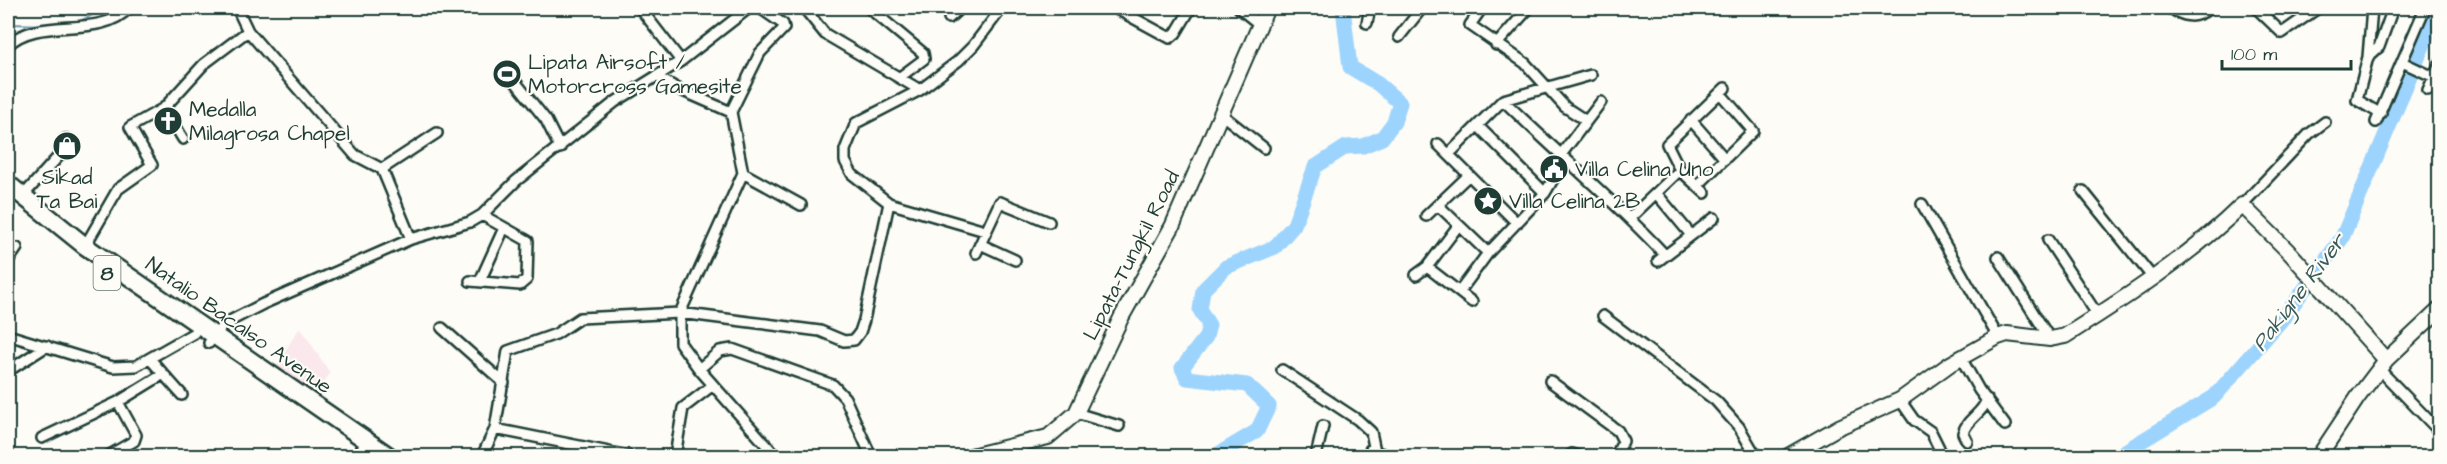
<svg xmlns="http://www.w3.org/2000/svg" width="2447" height="464" font-family="'Architects Daughter',sans-serif">
	<rect width="100%" height="100%" fill="#fdfcf7"/>
	<filter id="ink" filterUnits="userSpaceOnUse"><feTurbulence type="fractalNoise" baseFrequency=".0167" numOctaves="2"/><feDisplacementMap in="SourceGraphic" scale="12" xChannelSelector="R" yChannelSelector="G"/><feConvolveMatrix kernelMatrix="1 2 1 2 8 2 1 2 1" color-interpolation-filters="sRGB"/></filter>
	<g filter="url(#ink)">
		<!-- built -->
		<path fill="#fae8ec" d="M300 327 330 373 314 398 274 369Z"/>
		<g fill="none" stroke-linecap="round" stroke-linejoin="round">
			<!-- stream -->
			<path stroke="#6b98ad" stroke-width="2" d="M76 23 106 8
				M8 24 47 25"/>
			<!-- river -->
			<path stroke="#9dd4fd" stroke-width="15" d="M1215 456 1257 431 1269 406 1247 385 1187 378 1182 368 1206 337 1209 325 1200 310 1203 290 1226 267 1275 247 1294 225 1315 167 1346 147 1363 146 1382 138 1394 122 1400 103 1378 84 1350 67 1343 8
				M2117 456 2214 397 2284 317 2342 238 2439 8"/>
			<!-- street casing -->
			<g stroke="#1f3d34" stroke-width="14">
				<path id="street" d="M237 8 248 31 355 155 382 169 411 239
					M640 8 681 61
					M804 8 825 34 920 90
					M869 8 923 53 924 59 900 77
					M1115 8 1170 38 1176 33 1191 8
					M1239 8 1259 24
					M1482 8 1470 25 1525 63 1565 107 1585 120
					M2169 8C2186 17 2194 20 2210 8
					M2256 8 2282 33 2318 8
					M2372 8 2368 57 2357 100 2381 114
					M949 18 960 8
					M1367 23 1370 8
					M1399 37 1422 8
					M8 45C39 15 99 40 129 8
					M1496 45 1529 8
					M2368 57 2379 47 2393 8
					M2402 62 2434 77
					M510 75 546 120 560 148
					M658 77 676 88 731 112 743 173 680 313V343L699 369 776 456
					M2428 90 2440 64
					M1503 100C1556 152 1614 200 1664 254
					M164 108 183 139
					M731 112 760 53 784 28 783 24 760 8
					M1221 114 1264 148
					M1691 120 1725 159
					M2376 122 2425 8
					M1478 126 1545 193
					M1438 144 1517 223
					M1449 154 1503 100 1591 75
					M382 169 437 133
					M743 173 801 205
					M1697 186 1753 131 1720 93
					M2083 191 2153 278
					M1656 193 1691 235
					M1705 193 1680 170 1667 144 1725 88
					M22 197 67 147 66 139
					M1922 204 1998 337
					M2242 205 2309 134 2325 122
					M1439 206 1488 253
					M1426 216 1468 176
					M1630 218 1680 170
					M985 231 889 203 852 174 845 161V150L856 123 920 90 958 61 973 46 1002 8
					M2048 240 2097 314
					M980 244 1015 260
					M85 246 118 189 152 165 130 127 164 108 204 64 248 31
					M976 253 1000 202 1049 222
					M1998 257 2050 339
					M8 261 17 248
					M1658 261 1714 218
					M1427 267 1472 302
					M1416 275 1427 267 1458 226
					M470 281 520 285 527 279 528 241 482 215
					M480 281 504 228
					M1460 291 1488 253 1545 193 1555 176 1560 156 1601 102
					M1603 316 1716 401 1739 427 1756 456
					M442 328 504 383
					M8 335 113 367 136 366 194 333
					M209 343 224 324 263 304 411 239 470 222 482 215 516 181 615 102 681 61 749 8
					M1961 358 1979 390 2005 425
					M150 359 182 395
					M699 369 720 351 732 349 833 385 845 398 871 456
					M2379 369 2440 432
					M1282 370 1358 420 1371 432 1375 451
					M8 371 47 346
					M1550 381 1618 431 1623 441 1616 456
					M1900 400 1914 420 1931 432 1939 448
					M1076 413 1119 426
					M495 429 629 456
					M42 438 118 402 162 375
					M1967 441 1963 433C1967 418 1983 414 1987 399
					M108 456 134 441 136 435 118 402
					M482 456 495 429 508 351 556 334 580 318 680 313 820 331 844 341 854 340 860 332 864 320 889 203
					M675 456 683 408 713 385
					M1316 456 1323 426
					M1367 456 1370 450 1389 456
					M1569 456 1572 454 1579 456"/>
			</g>
			<!-- secondary casing -->
			<g stroke="#1f3d34" stroke-width="18">
				<path id="secondary" d="M357 456 371 444
					M971 456 1048 437 1076 413 1121 318 1172 227 1267 8
					M1788 456 1839 427 1900 400 1950 364 1998 337 2007 334 2050 339 2065 336C2127 297 2190 256 2242 205L2291 254 2386 360
					M2319 456 2358 397 2386 360 2440 309"/>
			</g>
			<!-- highway casing -->
			<g stroke="#1f3d34" stroke-width="21">
				<path id="highway" d="M8 184 85 246 389 456"/>
			</g>
			<!-- street -->
			<use href="#street" stroke="#fdfcf7" stroke-width="9"/>
			<!-- secondary -->
			<use href="#secondary" stroke="#fdfcf7" stroke-width="14"/>
			<!-- highway -->
			<use href="#highway" stroke="#fdfcf7" stroke-width="16"/>
		</g>
	</g>
	<!-- icons -->
	<defs>
		<g id="stadium-disc" transform="scale(1.5)"><circle r="9.5" fill="#1f3d34" stroke="#fdfcf7"/><path d="M0-5a6.5 5 0 1 0 0 10a6.5 5 0 1 0 0-10ZM-3.5-1.8h7v3.6h-7Z" fill="#fff"/></g>
		<g id="church-disc" transform="scale(1.5)"><circle r="9.5" fill="#1f3d34" stroke="#fdfcf7"/><path d="M-1.2-6h2.4v3.5h3.3v2.4h-3.3V6h-2.4V-.1h-3.3v-2.4h3.3Z" fill="#fff"/></g>
		<g id="shop-disc" transform="scale(1.5)"><circle r="9.5" fill="#1f3d34" stroke="#fdfcf7"/><path d="M-5-2.5h2.3a2.7 3.5 0 0 1 5.4 0H5L5.5 6h-11ZM-1.5-2.5h3a1.5 2.3 0 0 0-3 0Z" fill="#fff"/></g>
		<g id="civic-disc" transform="scale(1.5)"><circle r="9.5" fill="#1f3d34" stroke="#fdfcf7"/><path d="M-.6-6.5H3V-4.5H.6V-3L4-1V1h2V6H-6V1h2V-1L-.6-3ZM-1.2 2.5V6h2.4V2.5Z" fill="#fff"/></g>
		<g id="sight-disc" transform="scale(1.5)"><circle r="9.5" fill="#1f3d34" stroke="#fdfcf7"/><path d="M0-6L1.8-2.2L6-1.7L2.9 1.2L3.7 5.4L0 3.3L-3.7 5.4L-2.9 1.2L-6-1.7L-1.8-2.2Z" fill="#fff"/></g>
	</defs>
	<g fill-rule="evenodd">
		<use href="#stadium-disc" x="507" y="74"/>
		<use href="#church-disc" x="168" y="121"/>
		<use href="#shop-disc" x="67" y="146"/>
		<use href="#civic-disc" x="1554" y="169"/>
		<use href="#sight-disc" x="1488" y="201"/>
	</g>
	<g text-anchor="middle" stroke-width="4.5" stroke-linejoin="round" paint-order="stroke">
		<!-- shield labels -->
		<rect fill="#fdfcf7" stroke="#62766e" stroke-width="1.5" x="93.5" y="256" width="27" height="34" rx="4.5"/>
		<g font-size="20" font-weight="bold" fill="#1f3d34">
			<text x="107" y="280">8</text>
		</g>
		<!-- poi labels -->
		<g font-size="21" fill="#1f3d34" stroke="#fdfcf7" text-anchor="start">
			<text x="528" y="69">Lipata Airsoft /<tspan x="528" dy="24">Motorcross Gamesite</tspan></text>
			<text x="189" y="116">Medalla<tspan x="189" dy="24">Milagrosa Chapel</tspan></text>
			<text x="1575" y="176">Villa Celina Uno</text>
			<text x="67" y="184" text-anchor="middle">Sikad<tspan x="67" dy="24">Ta Bai</tspan></text>
			<text x="1509" y="208">Villa Celina 2B</text>
		</g>
		<!-- street labels -->
		<g font-size="21" fill="#1f3d34" stroke="#fdfcf7">
			<text transform="translate(1131 255) rotate(-63)" y="7">Lipata-Tungkil Road</text>
			<text transform="translate(239 325) rotate(35)" y="7">Natalio Bacalso Avenue</text>
		</g>
		<!-- water labels -->
		<g font-size="22" font-style="italic" fill="#385b5c" stroke="#fdfcf7">
			<text transform="translate(2298 292) rotate(-53)" y="8">Pakigne River</text>
		</g>
	</g>
	<!-- margin -->
	<rect width="2447" height="464" fill="none" stroke="#fdfcf7" stroke-width="30"/>
	<rect x="15" y="15" width="2417" height="434" fill="none" stroke="#1f3d34" stroke-width="2" filter="url(#ink)"/>
	<!-- scale -->
	<path d="M2222 60v9h129v-9" fill="none" stroke="#1f3d34" stroke-width="3"/>
	<text x="2231" y="60" font-size="18" fill="#1f3d34" stroke="#fdfcf7" stroke-width="4.5" paint-order="stroke">100 m</text>
</svg>
